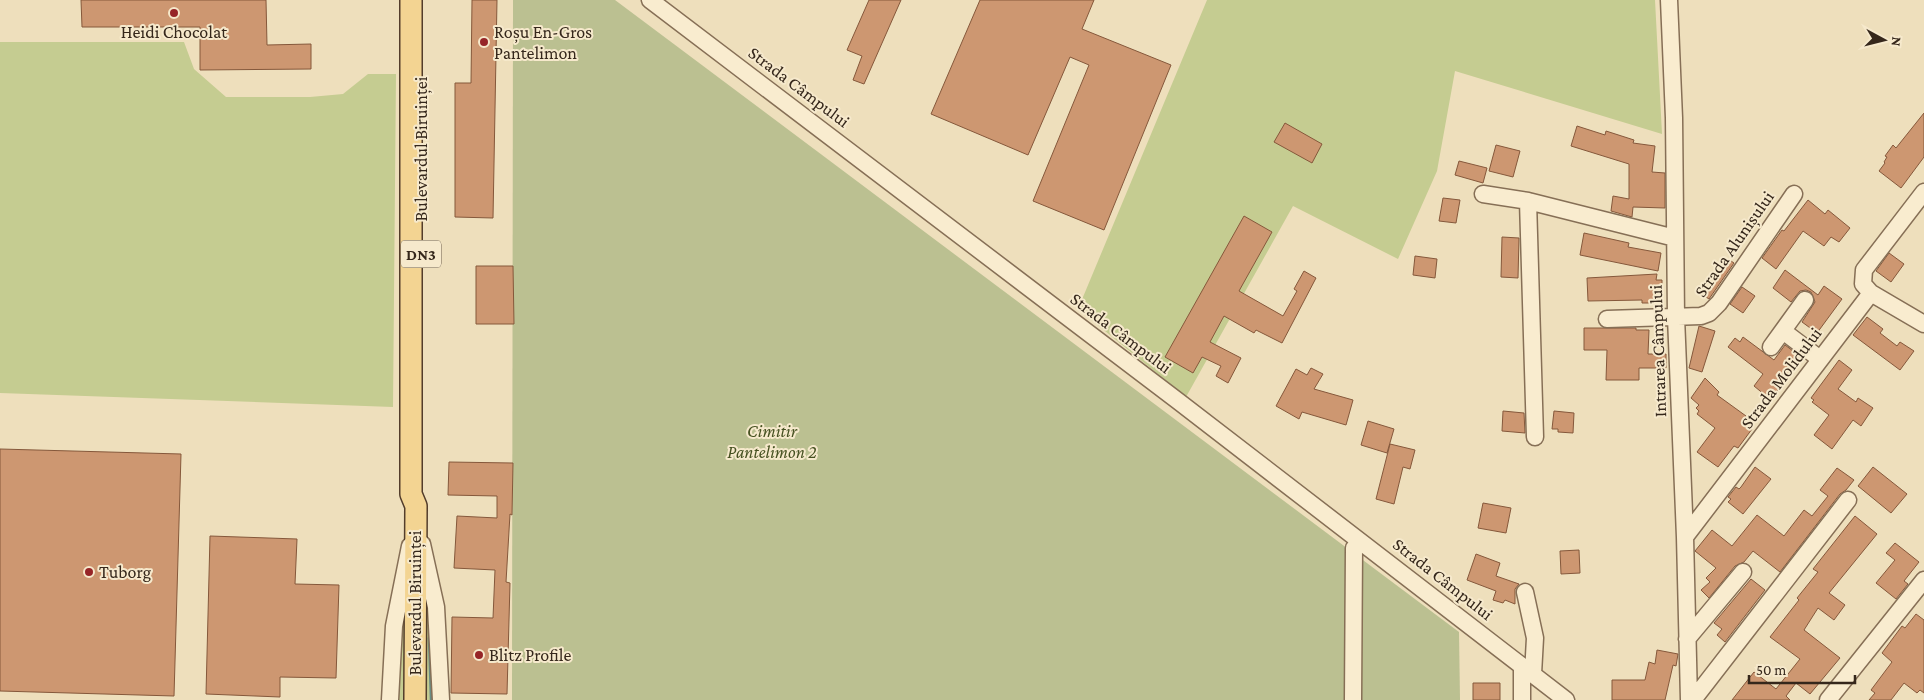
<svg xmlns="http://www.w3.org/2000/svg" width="1924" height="700" font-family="'Crimson Pro',serif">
	<rect width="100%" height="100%" fill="#eedfbc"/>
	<!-- green -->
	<path fill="#c5cc91" d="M1207 0H1655L1662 134 1455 71 1437 171 1398 259 1293 206 1186 397 1078 309Z
		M0 42H184L194 69 226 97H310L343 94 368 74H396L393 407 0 393Z
		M406 618 431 620 435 700H394L399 624Z"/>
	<!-- cemetery -->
	<path fill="#bbc091" d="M513 0H615L1459 632 1460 700H512Z"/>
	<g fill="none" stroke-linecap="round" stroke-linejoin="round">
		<!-- stream -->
		<path stroke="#688c83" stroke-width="4.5" d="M430 638 432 700"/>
	</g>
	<!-- building -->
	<path fill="#cd9771" stroke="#85583b" d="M81 0H266L267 45 311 44V69L200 70V27H82Z
		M472 0H497L493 218 455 217V83H471Z
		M869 0H901L864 84 853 80 862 56 847 50Z
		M980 0H1094L1082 29 1171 65 1104 230 1033 201 1089 65 1070 57 1028 155 931 114Z
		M1924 113V157L1901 188 1879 171 1885 163 1884 162 1887 157 1885 156 1893 145 1896 148Z
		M1285 123 1322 144 1312 163 1274 142Z
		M1577 126 1605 135 1606 131 1634 140 1633 143 1655 146 1652 172 1665 173V208L1633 207 1632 217 1611 211 1613 196 1629 199V164L1571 146Z
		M1496 145 1520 151 1513 177 1489 171Z
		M1459 161 1487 168 1483 183 1455 175Z
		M1443 198 1460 200 1456 223 1439 221Z
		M1808 200 1825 214 1828 210 1850 228 1839 242 1831 237 1824 246 1803 231 1776 269 1762 258 1782 230 1784 231Z
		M1244 216 1272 232 1239 291 1283 316 1297 291 1294 289 1304 271 1316 278 1282 343 1256 330 1254 333 1224 316 1210 342 1241 358 1228 383 1216 376 1221 366 1202 357 1193 373 1165 357Z
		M1584 233 1629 243 1628 247 1661 253 1658 271 1580 255Z
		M1502 237 1519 238 1518 278 1501 277Z
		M1889 253 1904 264 1891 282 1876 271Z
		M1415 256 1437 259 1435 278 1413 275Z
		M1728 259 1734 263 1709 299 1703 295Z
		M476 266H513L514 324H476Z
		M1785 270 1818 295 1824 286 1842 299 1817 333 1802 322 1815 302 1811 292 1806 290 1800 291 1791 302 1773 288Z
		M1657 274 1656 280H1662V303H1642V300L1588 301 1587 278Z
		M1742 287 1755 296 1743 313 1730 304Z
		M1867 317 1883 329 1880 333 1897 346 1900 342 1914 351 1900 370 1853 335Z
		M1699 326 1715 331 1702 372 1689 368Z
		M1584 328H1636V330H1649L1648 354H1666V368H1639V380H1606L1607 350H1584Z
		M1743 337 1774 360 1785 345 1801 357 1771 400 1754 386 1763 374 1728 347 1735 338 1740 342Z
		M1839 360 1852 370 1838 389 1856 402 1858 398 1873 408 1861 426 1853 420 1832 449 1814 435 1829 415 1812 402 1814 400 1811 398Z
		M1311 368 1323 374 1314 389 1353 400 1346 425 1302 412 1299 419 1276 406 1296 369 1307 375Z
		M1705 378 1719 392 1717 395 1746 416 1742 421 1752 429 1738 448 1734 446 1718 467 1697 452 1715 428 1697 414 1699 411 1696 408 1699 405 1691 398Z
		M1503 411 1524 413 1525 433 1502 431Z
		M1554 411 1574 413 1573 433 1558 432V429H1552Z
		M1368 421 1394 429 1387 453 1361 445Z
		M1390 444 1415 450 1410 469 1403 467 1394 504 1376 499Z
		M0 449 181 454 174 696 0 691Z
		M449 462 513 463 512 515 510 514 506 582 510 583 507 694 451 693 452 617 493 618 495 570 454 568 457 516 497 518V496L448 495Z
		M1755 467 1771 479 1743 514 1728 502 1731 499 1728 497 1736 487 1739 489 1741 487Z
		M1873 467 1907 494 1891 513 1858 486Z
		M1837 468 1854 480 1846 490 1840 494 1780 572 1753 551 1744 562 1735 566 1709 598 1701 590 1710 582 1706 578 1716 568 1695 551 1712 530 1732 546 1757 515 1784 536 1804 510 1812 516 1828 496 1820 490Z
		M1483 503 1511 508 1506 533 1478 528Z
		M1855 516 1877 534 1829 593 1845 605 1834 620 1818 608 1804 630 1840 658 1810 694 1796 683 1786 696 1790 700H1732L1754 672 1776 689 1800 659 1770 637 1799 600 1797 598 1818 572 1813 569Z
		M210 536 297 539 295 584 339 585 336 678 280 677V697L206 694Z
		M1895 543 1919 562 1904 581 1908 584 1896 599 1876 583 1895 560 1886 553Z
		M1579 550 1580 573 1561 574 1560 551Z
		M1476 554 1500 563 1496 576 1519 584 1515 589V604L1505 600 1503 603 1493 600 1496 591 1467 580Z
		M1751 579 1765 590 1725 642 1717 635 1722 629 1714 623Z
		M1916 614 1924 620V693L1920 690 1917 693 1904 683 1891 700H1869L1875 693 1871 690 1892 662 1882 653 1902 626 1905 628Z
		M1657 650 1678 654 1676 666 1673 665 1665 700H1612V680H1645L1649 662 1655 664Z
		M1473 683H1500V700H1473Z"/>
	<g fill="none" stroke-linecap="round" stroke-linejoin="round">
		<!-- minor casing -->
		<g stroke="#866f56" stroke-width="19">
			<path id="minor" d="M650 0 1178 401 1566 700
				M1669 0 1674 118 1676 317 1685 537 1689 700
				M1483 194 1528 201 1675 238
				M1528 201 1535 437
				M1871 293 1863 284 1864 270 1924 192
				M1607 319 1701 316 1709 313 1719 303 1794 194
				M1783 331 1820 359
				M1771 347 1805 300
				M1685 537 1871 293 1924 324
				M422 544 436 607 441 700
				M1525 592 1535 638 1533 674
				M1687 639 1743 572
				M390 700 394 626 410 546
				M1353 700 1354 548
				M1522 700V666
				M1693 700 1848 500
				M1828 700 1924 580"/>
		</g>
		<!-- major casing -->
		<g stroke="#533d2b" stroke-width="24">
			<path id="major" d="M411 0V494L416 506 415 700"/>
		</g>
		<!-- minor -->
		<use href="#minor" stroke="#f9eccf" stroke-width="16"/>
		<!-- major -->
		<use href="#major" stroke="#f3d492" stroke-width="21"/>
	</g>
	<!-- markers -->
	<g fill="#962527" stroke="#f6e9cc" stroke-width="2">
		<circle cx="174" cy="13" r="5"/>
		<circle cx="484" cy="42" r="5"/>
		<circle cx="89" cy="572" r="5"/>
		<circle cx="479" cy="655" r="5"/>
	</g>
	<g text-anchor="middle" stroke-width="4" stroke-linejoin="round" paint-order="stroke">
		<!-- shield labels -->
		<rect fill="#f6e9cc" stroke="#6f6150" stroke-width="1" x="401" y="240.5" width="40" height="27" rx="4"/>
		<g font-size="16" font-weight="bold" fill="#35271b">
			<text x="421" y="260">DN3</text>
		</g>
		<!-- poi labels -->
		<g font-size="18" fill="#35271b" stroke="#f6e9cc" text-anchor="start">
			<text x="174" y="38" text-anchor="middle">Heidi Chocolat</text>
			<text x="494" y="38">Roșu En-Gros<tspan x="494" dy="21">Pantelimon</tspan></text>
			<text x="99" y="578">Tuborg</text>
			<text x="489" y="661">Blitz Profile</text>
		</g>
		<!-- street labels -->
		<g font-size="18" fill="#35271b" stroke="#f6e9cc">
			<text transform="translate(799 87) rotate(37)" y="6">Strada Câmpului</text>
			<text transform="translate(421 149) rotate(-90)" y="6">Bulevardul Biruinței</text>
			<text transform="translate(1734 244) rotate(-55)" y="6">Strada Alunișului</text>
			<text transform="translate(1121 333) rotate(37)" y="6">Strada Câmpului</text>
			<text transform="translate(1658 351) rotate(-92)" y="6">Intrarea Câmpului</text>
			<text transform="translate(1781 378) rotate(-53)" y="6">Strada Molidului</text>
			<text transform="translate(1443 579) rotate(38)" y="6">Strada Câmpului</text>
			<text transform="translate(415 603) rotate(-90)" y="6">Bulevardul Biruinței</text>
		</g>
		<!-- park labels -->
		<g font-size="18" font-style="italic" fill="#465121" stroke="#f6e9cc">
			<text x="772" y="437">Cimitir<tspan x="772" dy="21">Pantelimon 2</tspan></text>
		</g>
	</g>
	<!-- north arrow -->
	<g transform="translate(1884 40) rotate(97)" stroke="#f6e9cc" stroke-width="4" paint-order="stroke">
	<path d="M0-4L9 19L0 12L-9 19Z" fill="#35271b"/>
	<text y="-8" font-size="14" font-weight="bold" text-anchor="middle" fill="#35271b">N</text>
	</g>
	<!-- scale -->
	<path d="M1749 675v8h106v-8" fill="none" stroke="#35271b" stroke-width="2.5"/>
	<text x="1756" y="675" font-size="15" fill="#35271b" stroke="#f6e9cc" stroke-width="4" paint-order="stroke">50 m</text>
</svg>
